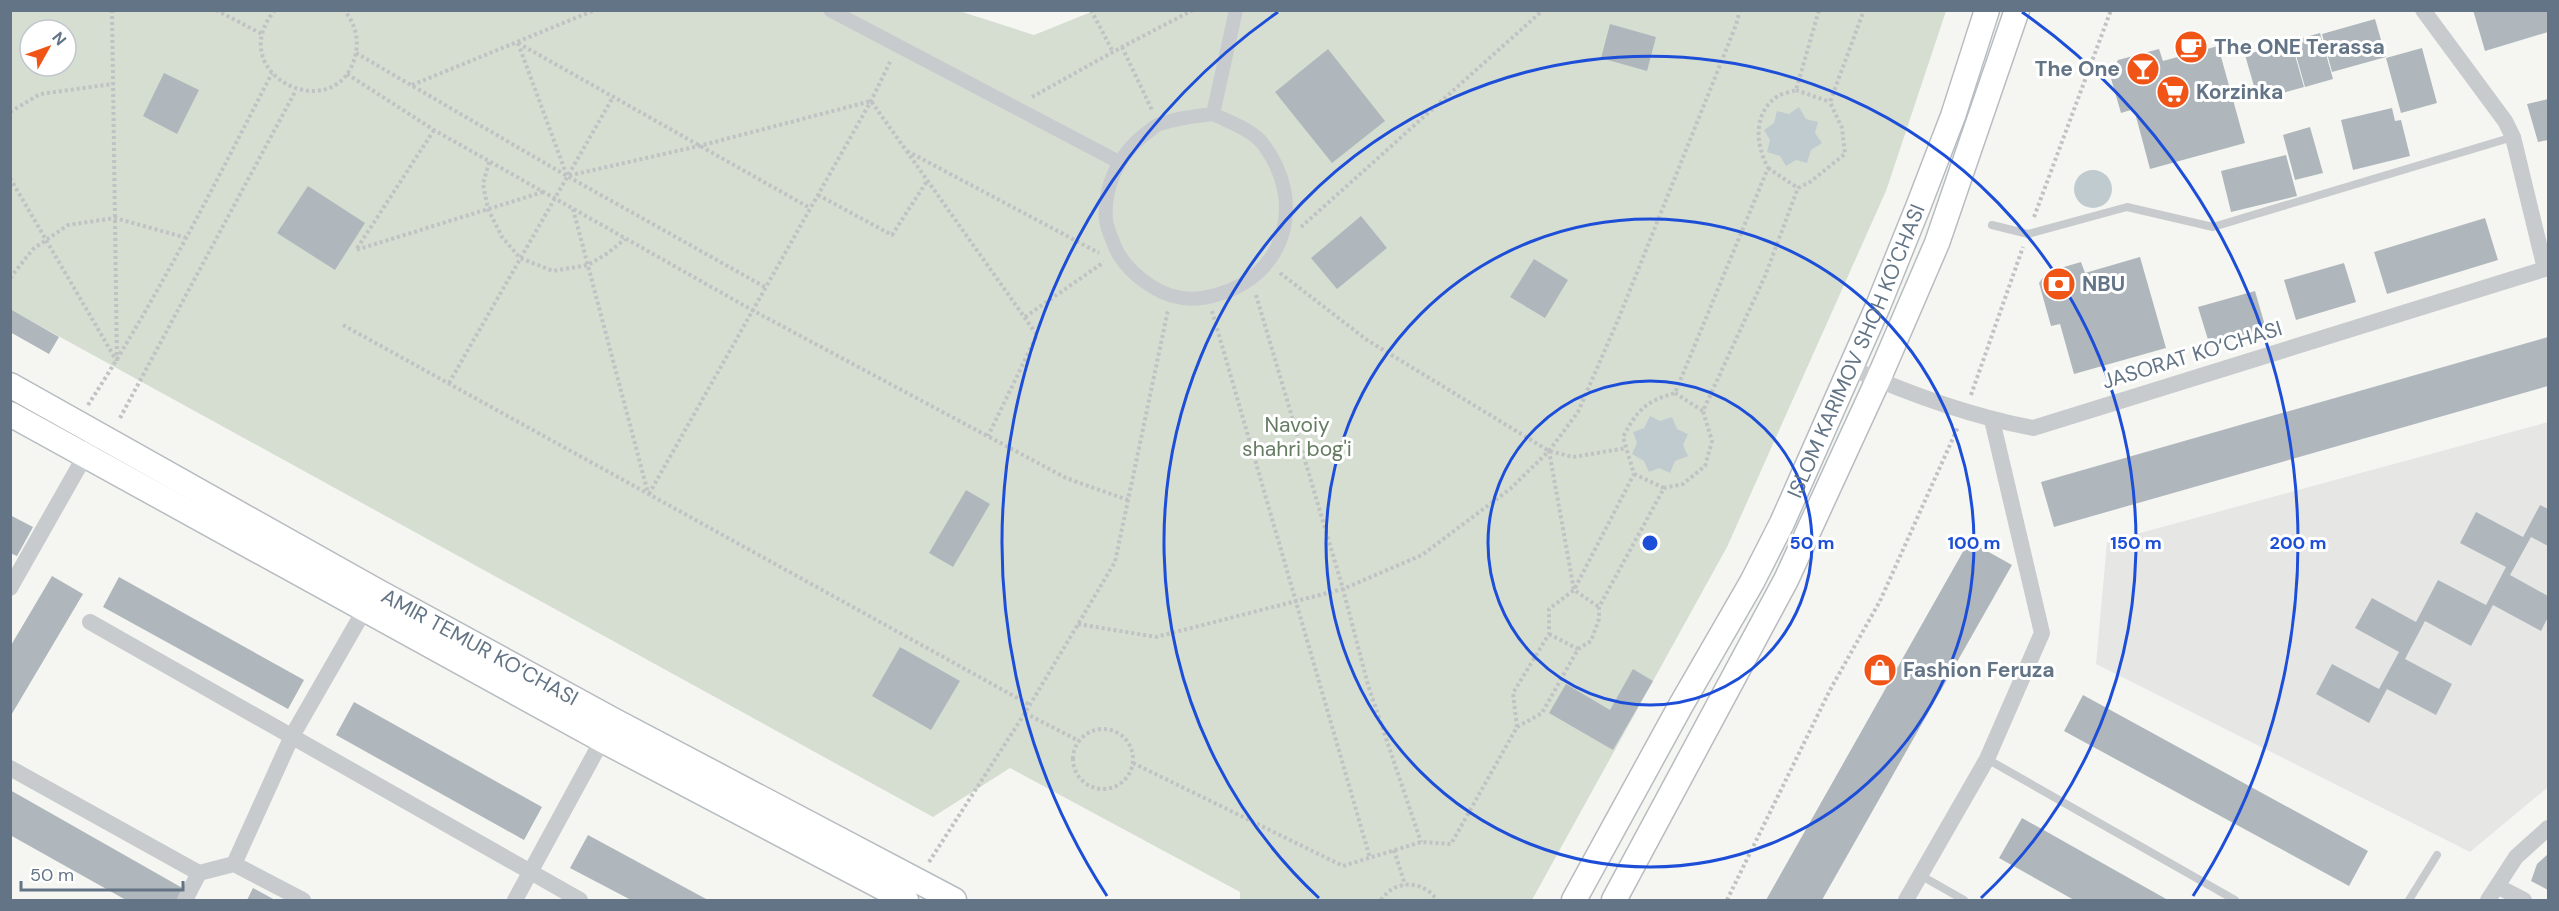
<svg xmlns="http://www.w3.org/2000/svg" width="2559" height="911" font-family="'DM Sans',sans-serif">
	<rect width="100%" height="100%" fill="#f5f6f1"/>
	<!-- built -->
	<path fill="#e6e7e5" d="M2548 422V787L2470 852 2096 664 2107 542Z"/>
	<!-- green -->
	<path fill="#d6ded2" fill-rule="evenodd" d="M956 10 1034 35 1096 10 1946 11 1886 191 1727 547 1532 900H1240V892L1010 768 933 817 11 310V11ZM30 30H66V66H30Z"/>
	<!-- water -->
	<path fill="#c0cbd0" d="M1799 107 1806 119 1818 122 1815 133 1822 143 1811 150 1807 163 1796 160 1786 166 1780 156 1767 152 1770 140 1764 130 1774 123 1777 111 1789 114Z
		M2074 189a19 19 0 1 1 38 0a19 19 0 1 1-38 0Z
		M1650 416 1660 421 1672 417 1677 429 1688 434 1683 445 1688 456 1675 461 1670 473 1659 468 1649 472 1644 461 1632 454 1637 443 1633 432 1644 428Z"/>
	<!-- building -->
	<path fill="#afb7bc" d="M2473 10H2548V32L2485 51Z
		M2375 19 2386 57 2332 72 2322 34Z
		M1610 24 1656 37 1647 71 1601 58Z
		M2320 33 2333 79 2305 87 2292 41Z
		M2291 41 2304 87 2258 100 2245 55Z
		M2218 46 2245 143 2150 169 2134 109 2121 113 2110 75 2118 60 2159 49 2163 61Z
		M2422 48 2437 103 2401 113 2386 58Z
		M1328 49 1385 121 1332 163 1275 92Z
		M164 73 199 90 177 134 143 116Z
		M2548 99V140L2538 142 2527 104Z
		M2392 108 2395 121 2401 120 2410 156 2353 170 2341 120Z
		M2310 127 2323 173 2295 180 2283 135Z
		M2286 155 2297 196 2231 212 2221 171Z
		M308 186 365 223 335 270 277 233Z
		M1361 216 1387 248 1337 289 1311 258Z
		M2485 218 2498 260 2387 294 2374 252Z
		M2140 257 2166 348 2074 374 2060 324 2051 326 2039 283 2047 272 2081 262 2085 273Z
		M1534 259 1568 280 1545 318 1510 297Z
		M2344 263 2356 302 2296 320 2284 280Z
		M2255 291 2266 329 2210 346 2198 307Z
		M10 309 59 337 49 354 10 332Z
		M2548 337V386L2054 527 2041 482Z
		M966 490 990 504 953 567 929 553Z
		M2540 505 2548 509V546L2531 537 2510 575 2548 596V617L2541 631 2493 605 2471 646 2425 621 2405 659 2452 684 2436 715 2387 689 2369 723 2316 694 2332 664 2379 689 2399 652 2355 628 2372 598 2416 622 2438 580 2486 605 2506 567 2460 543 2476 512 2523 537Z
		M10 515 33 527 17 556 10 553Z
		M1969 541 2012 565 1822 900H1766Z
		M52 576 83 594 10 717V647Z
		M119 577 304 680 288 709 103 607Z
		M900 647 960 681 931 730 872 696Z
		M1633 669 1653 681 1613 750 1549 713 1566 684 1610 710Z
		M2083 695 2368 851 2349 886 2064 731Z
		M354 702 542 807 524 840 336 735Z
		M10 790 186 890 180 900H126L10 835Z
		M2022 818 2168 900H2074L1999 858Z
		M588 835 708 900H631L570 868Z
		M2548 854V890L2531 881 2537 864Z
		M253 888 275 900H247Z"/>
	<g fill="none" stroke-linecap="round" stroke-linejoin="round">
		<!-- secondary casing -->
		<g stroke="#b7bcc1" stroke-width="27">
			<g id="secondary">
				<path id="s1" d="M10 385 375 590 613 720 954 900"/>
				<path d="M10 414 602 740 906 900"/>
				<path id="s2" d="M1574 900 1681 705 1752 582 1782 523 1878 306 1918 207 1953 116 1987 10"/>
				<path d="M1614 900 1786 580 1878 380 1937 243 2017 10"/>
			</g>
		</g>
		<!-- path -->
		<path stroke="#c0c2c4" stroke-width="4" stroke-dasharray="3 3" stroke-linecap="butt" d="M112 10 117 361
			M216 10 262 34
			M275 10C220 76 341 131 356 52 359 37 354 22 344 10
			M1091 10 1113 52
			M518 43 567 176 699 146 871 101 1037 335 988 436
			M518 43 810 208
			M1122 47 1152 110
			M356 53 567 176 765 287
			M347 74 434 130 752 310 1066 478 1128 500
			M412 85 595 10
			M1796 90 1830 102
			M1032 97 1122 47 1193 10
			M10 112 40 94 113 84
			M434 130 356 250 543 192
			M907 151 1099 253
			M489 162 483 184 488 209 502 237 520 258 553 271 588 265 608 253 625 239
			M1768 168 1798 188
			M10 178 116 360
			M818 195 892 235 927 181
			M573 209 648 493
			M2034 217 2111 10
			M1301 227 1543 10
			M1280 273 1367 340 1549 451 1573 457 1626 448
			M10 278 33 249 68 225 115 218 187 238
			M1256 295 1343 589 1368 685 1421 842
			M1212 311 1370 858
			M1025 317 1104 262
			M343 325 1030 705
			M449 383 613 97
			M1675 393 1703 411
			M1971 395 2023 247
			M88 405C157 299 214 186 272 73
			M120 418 296 90
			M1549 451 1578 412 1618 320 1736 25 1740 10
			M1634 474 1664 488
			M649 494 871 101 891 60
			M1078 624 1156 637 1343 589 1422 555 1510 489 1549 451 1574 590 1599 607
			M1549 634 1578 649
			M1025 713 1079 741
			M1517 727 1542 713 1578 649 1591 641 1599 619V607L1664 488 1683 484 1705 466 1712 441 1703 411 1765 276 1798 188 1810 182 1845 154 1842 128 1830 102 1864 10
			M1073 759a30 30 0 1 1 60 0a30 30 0 1 1-60 0Z
			M1133 763 1343 866 1421 842 1451 844 1517 727 1513 693 1549 634V609L1574 590 1634 474 1623 437C1637 410 1646 401 1675 393L1768 168C1756 145 1752 113 1778 96 1783 93 1791 92 1796 90L1819 10
			M1394 850 1405 885
			M929 862 1025 713 1115 562 1168 310
			M1381 900C1395 879 1423 880 1437 900
			M1727 900 1830 690 1880 601 1958 427"/>
		<!-- service -->
		<path stroke="#c8cbce" stroke-width="8" d="M1992 225 2028 234 2127 207 2213 227 2513 137
			M1987 759 2235 900
			M1920 875 1964 900
			M2409 900 2437 855"/>
		<!-- pedestrian -->
		<path stroke="#c8cbce" stroke-width="14" d="M830 10 1119 162
			M1213 114C1229 122 1253 130 1263 144 1307 202 1286 276 1216 295 1193 302 1171 299 1151 286 1134 275 1120 262 1113 242 1111 236 1107 228 1106 221 1103 187 1119 154 1145 134 1150 131 1155 125 1160 124 1176 118 1196 116 1213 114Z
			M1213 114 1236 10"/>
		<!-- minor -->
		<path stroke="#c8cbce" stroke-width="16" d="M2423 10 2505 121 2513 137 2545 269
			M1851 368C1909 394 1970 416 2033 428L2548 268
			M10 588 90 447
			M90 622 580 900
			M10 768 199 873 234 864 303 900
			M234 864 292 736 369 602
			M2497 886 2524 900
			M185 900 199 873
			M515 900 606 733
			M1906 900 1987 759 2042 633 1992 420
			M2488 900 2516 857 2548 828"/>
		<!-- secondary -->
		<use href="#secondary" stroke="#fff" stroke-width="24"/>
	</g>
	<!-- distance rings -->
	<g fill="none" stroke="#1d4ed8" stroke-width="3">
		<circle cx="1650" cy="543" r="162"/>
		<circle cx="1650" cy="543" r="324"/>
		<path d="M1319 898A486 486 0 1 1 1981 898"/>
		<path d="M1107 896A648 648 0 0 1 1278 12M2022 12A648 648 0 0 1 2193 896"/>
	</g>
	<!-- icons -->
	<defs>
		<g id="cafe-disc" transform="scale(1.725)"><circle r="9.5" fill="#f05517" stroke="#fff"/><path d="M-5.5-4.5H6V0H3Q3 3.5 0 3.5H-2.5Q-5.5 3.5-5.5 0ZM3-3.2v2h1.7v-2ZM-6 4.5H4V6H-6Z" fill="#fff"/></g>
		<g id="bar-disc" transform="scale(1.725)"><circle r="9.5" fill="#f05517" stroke="#fff"/><path d="M-6-5H6L.8 .8V4.5H3.5V6h-7V4.5H-.8V.8Z" fill="#fff"/></g>
		<g id="supermarket-disc" transform="scale(1.725)"><circle r="9.5" fill="#f05517" stroke="#fff"/><path d="M-6-5.5h2.5l.6 2H6L4.5 2H-2.5L-4.4-4H-6ZM-1.5 3.2a1.3 1.3 0 1 0 .1 0ZM3 3.2a1.3 1.3 0 1 0 .1 0Z" fill="#fff"/></g>
		<g id="bank-disc" transform="scale(1.725)"><circle r="9.5" fill="#f05517" stroke="#fff"/><path d="M-6-4H6V4H-6ZM0-2.3a2.3 2.3 0 1 0 0 4.6a2.3 2.3 0 1 0 0-4.6Z" fill="#fff"/></g>
		<g id="shop-disc" transform="scale(1.725)"><circle r="9.5" fill="#f05517" stroke="#fff"/><path d="M-5-2.5h2.3a2.7 3.5 0 0 1 5.4 0H5L5.5 6h-11ZM-1.5-2.5h3a1.5 2.3 0 0 0-3 0Z" fill="#fff"/></g>
	</defs>
	<g fill-rule="evenodd">
		<use href="#cafe-disc" x="2191" y="47"/>
		<use href="#bar-disc" x="2143" y="69"/>
		<use href="#supermarket-disc" x="2173" y="92"/>
		<use href="#bank-disc" x="2059" y="284"/>
		<use href="#shop-disc" x="1880" y="670"/>
	</g>
	<g text-anchor="middle" stroke-width="6" stroke-linejoin="round" paint-order="stroke">
		<!-- poi labels -->
		<g font-size="21" font-weight="bold" fill="#627485" stroke="#fff" text-anchor="start">
			<text x="2214" y="54">The ONE Terassa</text>
			<text x="2120" y="76" text-anchor="end">The One</text>
			<text x="2196" y="99">Korzinka</text>
			<text x="2082" y="291">NBU</text>
			<text x="1903" y="677">Fashion Feruza</text>
		</g>
		<!-- street labels -->
		<g font-size="21" fill="#627485" stroke="#fff">
			<text dy="7" stroke="none"><textPath href="#s2" startOffset="618">ISLOM KARIMOV SHOH KO'CHASI</textPath></text>
			<text transform="translate(2192 355) rotate(-17)" y="7">JASORAT KO‘CHASI</text>
			<text dy="7" stroke="none"><textPath href="#s1" startOffset="538">AMIR TEMUR KO‘CHASI</textPath></text>
		</g>
		<!-- park labels -->
		<g font-size="21" fill="#657c62" stroke="#fff">
			<text x="1297" y="432">Navoiy<tspan x="1297" dy="24">shahri bog'i</tspan></text>
		</g>
	</g>
	<circle cx="1650" cy="543" r="9" fill="#1d4ed8" stroke="#fff" stroke-width="3"/>
	<g font-size="18" text-anchor="middle" font-weight="bold" fill="#1d4ed8" stroke="#fff" stroke-width="6" stroke-linejoin="round" paint-order="stroke">
		<text x="1812" y="549">50 m</text>
		<text x="1974" y="549">100 m</text>
		<text x="2136" y="549">150 m</text>
		<text x="2298" y="549">200 m</text>
	</g>
	<!-- border -->
	<rect width="2559" height="911" fill="none" stroke="#627485" stroke-width="24"/>
	<!-- north arrow -->
	<g transform="translate(48 48) rotate(50)"><circle r="28" fill="#ffffff" stroke="#c0c7ce" stroke-width="1.5"/>
	<path d="M0-4.5L10 22L0 15L-10 22Z" fill="#f05517"/>
	<text y="-9" font-size="16" font-weight="bold" text-anchor="middle" fill="#627485">N</text>
	</g>
	<!-- scale -->
	<path d="M21 881v9h162v-9" fill="none" stroke="#627485" stroke-width="3"/>
	<text x="30" y="881" font-size="18" fill="#627485" stroke="#ffffff" stroke-width="4.5" paint-order="stroke">50 m</text>
</svg>
